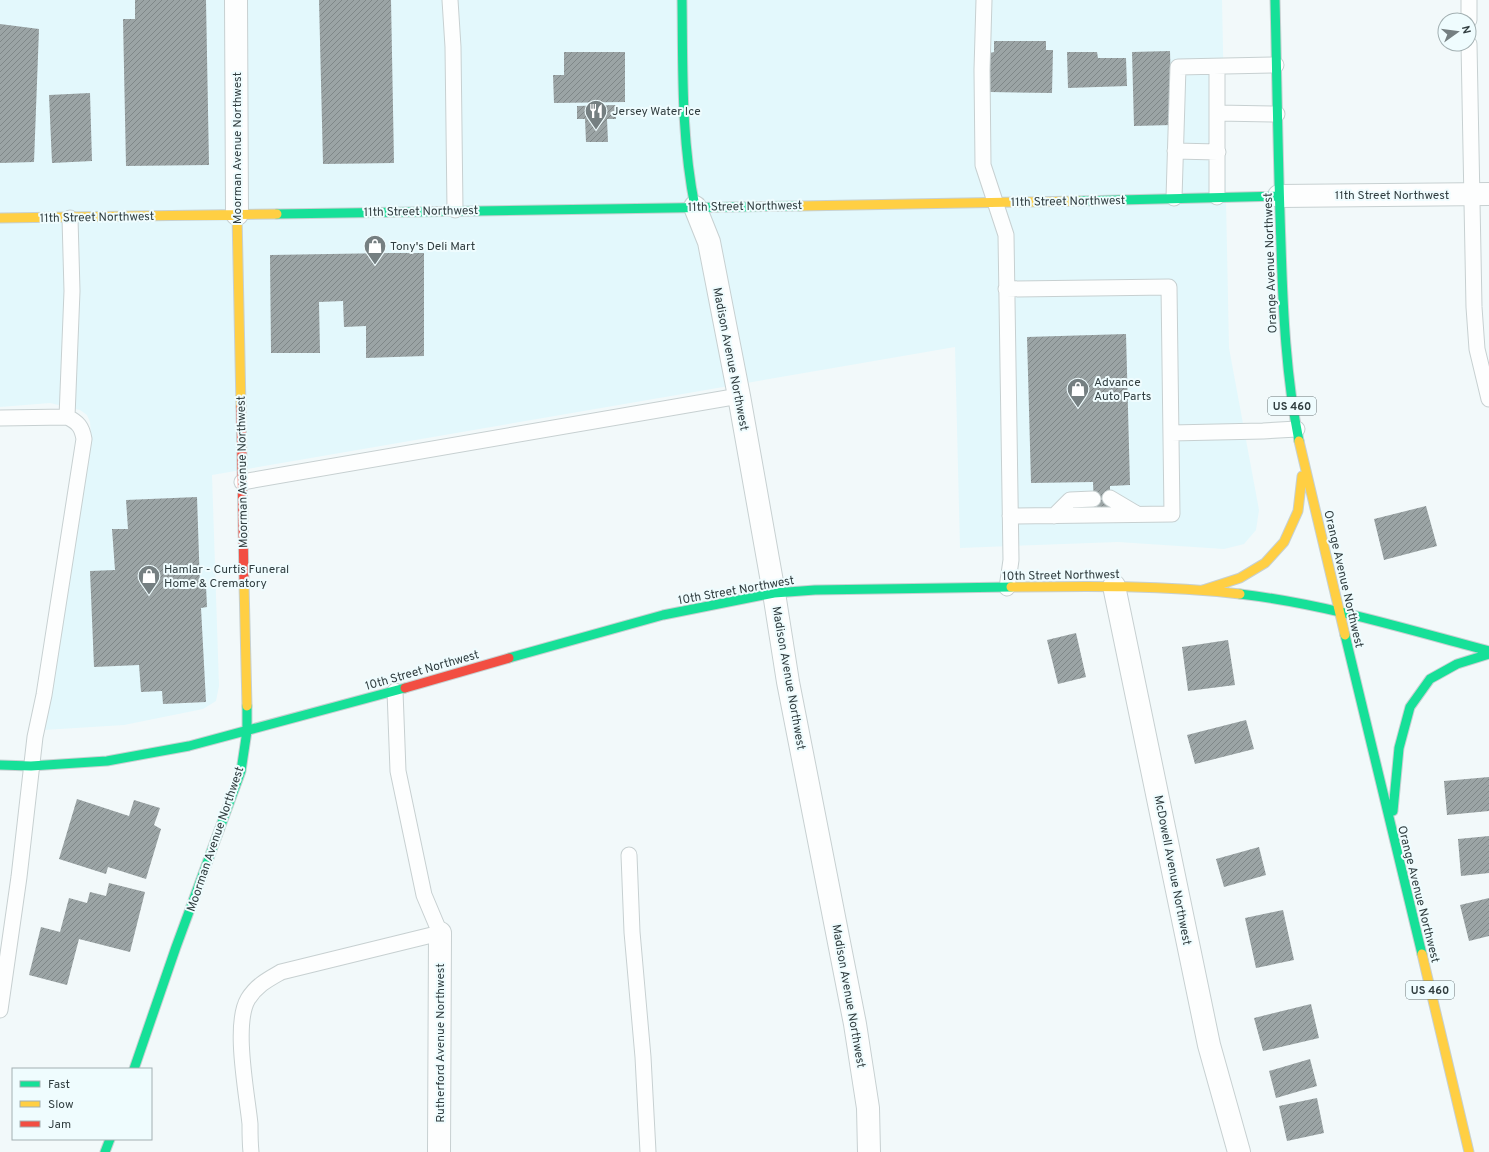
<svg xmlns="http://www.w3.org/2000/svg" width="1489" height="1152" font-family="Overpass,sans-serif">
	<defs>
		<pattern id="building-hatch" width="6" height="6" patternUnits="userSpaceOnUse"><rect width="6" height="6" fill="#9ba4a5"/><path d="M-1 1l2-2M0 6l6-6M5 7l2-2" fill="none" stroke="#7f8788"/></pattern>
	</defs>
	<rect width="100%" height="100%" fill="#f2f9fa"/>
	<!-- built -->
	<path fill="#e3f8fc" d="M0 0H1222L1229 348 1259 510 1256 530 1244 544 1224 549 1118 542 960 548 955 347 212 475 219 686 216 701 203 709 124 725 44 730 91 435 90 422 87 415 80 410 50 403 0 407Z"/>
	<!-- building -->
	<path fill="url(#building-hatch)" d="M135 0H206L209 165 126 166 123 19H135Z
		M319 0H391L394 163 323 164Z
		M0 24 39 29 34 162 0 163Z
		M994 41H1046V50H1053L1052 93 990 92V53L994 52Z
		M1170 51 1172 125 1134 126 1132 52Z
		M564 52H625V102L554 103 553 75H564Z
		M1067 52H1097L1098 58H1126L1127 86 1068 88Z
		M90 93 92 161 52 163 49 95Z
		M616 105V119H607L608 142H586L585 119H577V106Z
		M389 253H424V356L366 358V326L344 327 343 301 319 302 320 353H271L270 255Z
		M1126 334 1130 485 1110 486V507L1094 508 1093 482 1031 483 1027 337Z
		M197 497 200 586H206L207 607 201 608 206 702 163 704 162 691 141 692 139 665 94 667 90 571 115 570 112 529H128L126 500Z
		M1426 506 1437 546 1384 560 1374 519Z
		M1076 633 1086 677 1058 684 1047 640Z
		M1228 640 1235 685 1188 691 1182 647Z
		M1246 720 1254 749 1195 764 1187 735Z
		M1489 777V811L1447 815 1444 781Z
		M77 799 129 816 134 800 160 808 154 825 161 829 146 879 108 867 106 874 59 859Z
		M1489 836V873L1461 876 1458 839Z
		M1259 847 1266 875 1224 887 1216 859Z
		M109 883 145 892 130 952 79 939 67 985 29 975 41 927 60 932 69 898 87 903 90 892 106 896Z
		M1489 898V936L1469 941 1460 905Z
		M1283 910 1294 960 1256 968 1245 918Z
		M1311 1004 1319 1038 1263 1051 1254 1018Z
		M1310 1059 1317 1086 1276 1098 1269 1071Z
		M1317 1098 1324 1133 1287 1141 1279 1106Z"/>
	<g fill="none" stroke-linecap="round" stroke-linejoin="round">
		<!-- lane casing -->
		<g stroke="#c7d0d1" stroke-width="17">
			<path id="lane" d="M450 0 453 47 455 210
				M984 0 982 70 983 165 1006 235 1011 560 1007 588
				M1469 20V0
				M1469 44 1474 307 1477 349 1489 399
				M1218 113 1277 114
				M1175 151 1218 152
				M1217 197V67
				M1174 198 1178 67 1276 65
				M1006 289 1169 287 1172 514 1010 516
				M0 418 67 417
				M1171 433 1263 431 1297 429
				M242 482 739 396
				M1110 498 1137 514
				M1054 516 1070 500 1093 499
				M629 855 632 932 643 1057 648 1152
				M0 1010 19 877 35 737 44 695 84 439C82 427 78 422 67 417L72 291 70 218
				M251 1152C250 1143 250 1133 250 1124 247 1094 233 1024 248 999 257 985 267 980 281 972L440 933 424 895 398 771 395 691"/>
		</g>
		<!-- street casing -->
		<g stroke="#c7d0d1" stroke-width="24">
			<path id="street" d="M236 0 237 214
				M1279 196 1489 194
				M695 207 709 242 739 396 774 593 788 682 855 1024 868 1108 869 1152
				M1114 586 1209 1045 1239 1152
				M439 1152 440 933"/>
		</g>
		<!-- fast casing -->
		<g stroke="#c7d0d1" stroke-width="11">
			<path id="fast" d="M682 0C683 70 681 138 695 207
				M1275 0C1277 82 1278 164 1281 245 1283 311 1286 377 1299 441
				M1079 201 1279 196
				M277 214 800 206
				M1240 594C1325 604 1406 629 1489 651
				M1345 635 1422 954
				M509 658 663 615 774 593 815 590 1011 587
				M0 765 31 766 107 761 189 746 405 688
				M1393 811 1399 748 1410 707 1430 679 1457 664 1489 654
				M134 1069 176 947 241 771 247 731V706
				M105 1152 110 1139"/>
		</g>
		<!-- slow casing -->
		<g stroke="#c7d0d1" stroke-width="11">
			<path id="slow" d="M800 206 1079 201
				M237 214 241 407
				M0 218 277 214
				M1299 441 1345 635
				M244 584 247 706
				M1011 587C1088 586 1164 585 1240 594
				M1203 590 1240 578 1265 563 1284 542 1298 511 1302 476
				M1422 954 1469 1152"/>
		</g>
		<!-- jam casing -->
		<g stroke="#c7d0d1" stroke-width="11">
			<path id="jam" d="M241 407 244 584
				M405 688 509 658"/>
		</g>
		<!-- lane -->
		<use href="#lane" stroke="#fdfefe" stroke-width="15"/>
		<!-- street -->
		<use href="#street" stroke="#fdfefe" stroke-width="22"/>
		<!-- fast -->
		<use href="#fast" stroke="#16e098" stroke-width="9"/>
		<!-- slow -->
		<use href="#slow" stroke="#ffcf43" stroke-width="9"/>
		<!-- jam -->
		<use href="#jam" stroke="#f24e42" stroke-width="9"/>
	</g>
	<!-- icons -->
	<defs>
		<g id="restaurant-pin" transform="scale(1.15)"><path d="M0 17L-7.5 6A9.5 9.5 0 1 1 7.5 6Z" fill="#757f81" stroke="#effcfe"/><path d="M-5-6h1v4h1v-4h1v4h1v-4h1v5L-1.5 .5V6h-2V.5L-5-1ZM5-6V6H3V1.5H1.5Q1.5-4 5-6Z" fill="#fff"/></g>
		<g id="shop-pin" transform="scale(1.15)"><path d="M0 17L-7.5 6A9.5 9.5 0 1 1 7.5 6Z" fill="#757f81" stroke="#effcfe"/><path d="M-5-2.5h2.3a2.7 3.5 0 0 1 5.4 0H5L5.5 6h-11ZM-1.5-2.5h3a1.5 2.3 0 0 0-3 0Z" fill="#fff"/></g>
	</defs>
	<g fill-rule="evenodd">
		<use href="#restaurant-pin" x="596" y="111"/>
		<use href="#shop-pin" x="375" y="246"/>
		<use href="#shop-pin" x="1078" y="389"/>
		<use href="#shop-pin" x="149" y="576"/>
	</g>
	<g text-anchor="middle" stroke-width="4" stroke-linejoin="round" paint-order="stroke">
		<!-- shield labels -->
		<g fill="#effcfe" stroke="#6a7779" stroke-width="1">
			<rect x="1268" y="397" width="48" height="18" rx="3"/>
			<rect x="1406" y="981" width="48" height="18" rx="3"/>
		</g>
		<g font-size="11" font-weight="bold" fill="#313e40">
			<text x="1292" y="410">US 460</text>
			<text x="1430" y="994">US 460</text>
		</g>
		<!-- poi labels -->
		<g font-size="12" fill="#313e40" stroke="#effcfe" text-anchor="start">
			<text x="612" y="115">Jersey Water Ice</text>
			<text x="390" y="250">Tony's Deli Mart</text>
			<text x="1094" y="386">Advance<tspan x="1094" dy="14">Auto Parts</tspan></text>
			<text x="164" y="573">Hamlar - Curtis Funeral<tspan x="164" dy="14">Home &amp; Crematory</tspan></text>
		</g>
		<!-- street labels -->
		<g font-size="12" fill="#313e40" stroke="#effcfe">
			<text transform="translate(237 148) rotate(-90)" y="4">Moorman Avenue Northwest</text>
			<text x="1392" y="199">11th Street Northwest</text>
			<text transform="translate(1068 201) rotate(-1)" y="4">11th Street Northwest</text>
			<text transform="translate(745 206) rotate(-1)" y="4">11th Street Northwest</text>
			<text transform="translate(421 211) rotate(-1)" y="4">11th Street Northwest</text>
			<text transform="translate(97 217) rotate(-1)" y="4">11th Street Northwest</text>
			<text transform="translate(1270 263) rotate(-92)" y="4">Orange Avenue Northwest</text>
			<text transform="translate(731 359) rotate(79)" y="4">Madison Avenue Northwest</text>
			<text transform="translate(242 472) rotate(-91)" y="4">Moorman Avenue Northwest</text>
			<text transform="translate(1061 575) rotate(-1)" y="4">10th Street Northwest</text>
			<text transform="translate(1344 579) rotate(77)" y="4">Orange Avenue Northwest</text>
			<text transform="translate(736 590) rotate(-10)" y="4">10th Street Northwest</text>
			<text transform="translate(422 670) rotate(-16)" y="4">10th Street Northwest</text>
			<text transform="translate(789 678) rotate(80)" y="4">Madison Avenue Northwest</text>
			<text transform="translate(215 839) rotate(-71)" y="4">Moorman Avenue Northwest</text>
			<text transform="translate(1173 870) rotate(79)" y="4">McDowell Avenue Northwest</text>
			<text transform="translate(1419 894) rotate(76)" y="4">Orange Avenue Northwest</text>
			<text transform="translate(849 996) rotate(80)" y="4">Madison Avenue Northwest</text>
			<text transform="translate(440 1043) rotate(-90)" y="4">Rutherford Avenue Northwest</text>
		</g>
	</g>
	<!-- legend -->
	<rect x="12" y="1068" width="140" height="72" fill="#effcfe" stroke="#a3b0b2"/>
	<rect x="20" y="1081" width="20" height="6" fill="#16e098" stroke="#a3b0b2"/>
	<text x="48" y="1088" font-size="12" fill="#313e40">Fast</text>
	<rect x="20" y="1101" width="20" height="6" fill="#ffcf43" stroke="#a3b0b2"/>
	<text x="48" y="1108" font-size="12" fill="#313e40">Slow</text>
	<rect x="20" y="1121" width="20" height="6" fill="#f24e42" stroke="#a3b0b2"/>
	<text x="48" y="1128" font-size="12" fill="#313e40">Jam</text>
	<!-- north arrow -->
	<g transform="translate(1457 32) rotate(76)"><circle r="19" fill="#effcfe" stroke="#a3b0b2"/>
	<path d="M0-3L7 15L0 10L-7 15Z" fill="#757f81"/>
	<text y="-6" font-size="11" font-weight="bold" text-anchor="middle" fill="#313e40">N</text>
	</g>
</svg>
